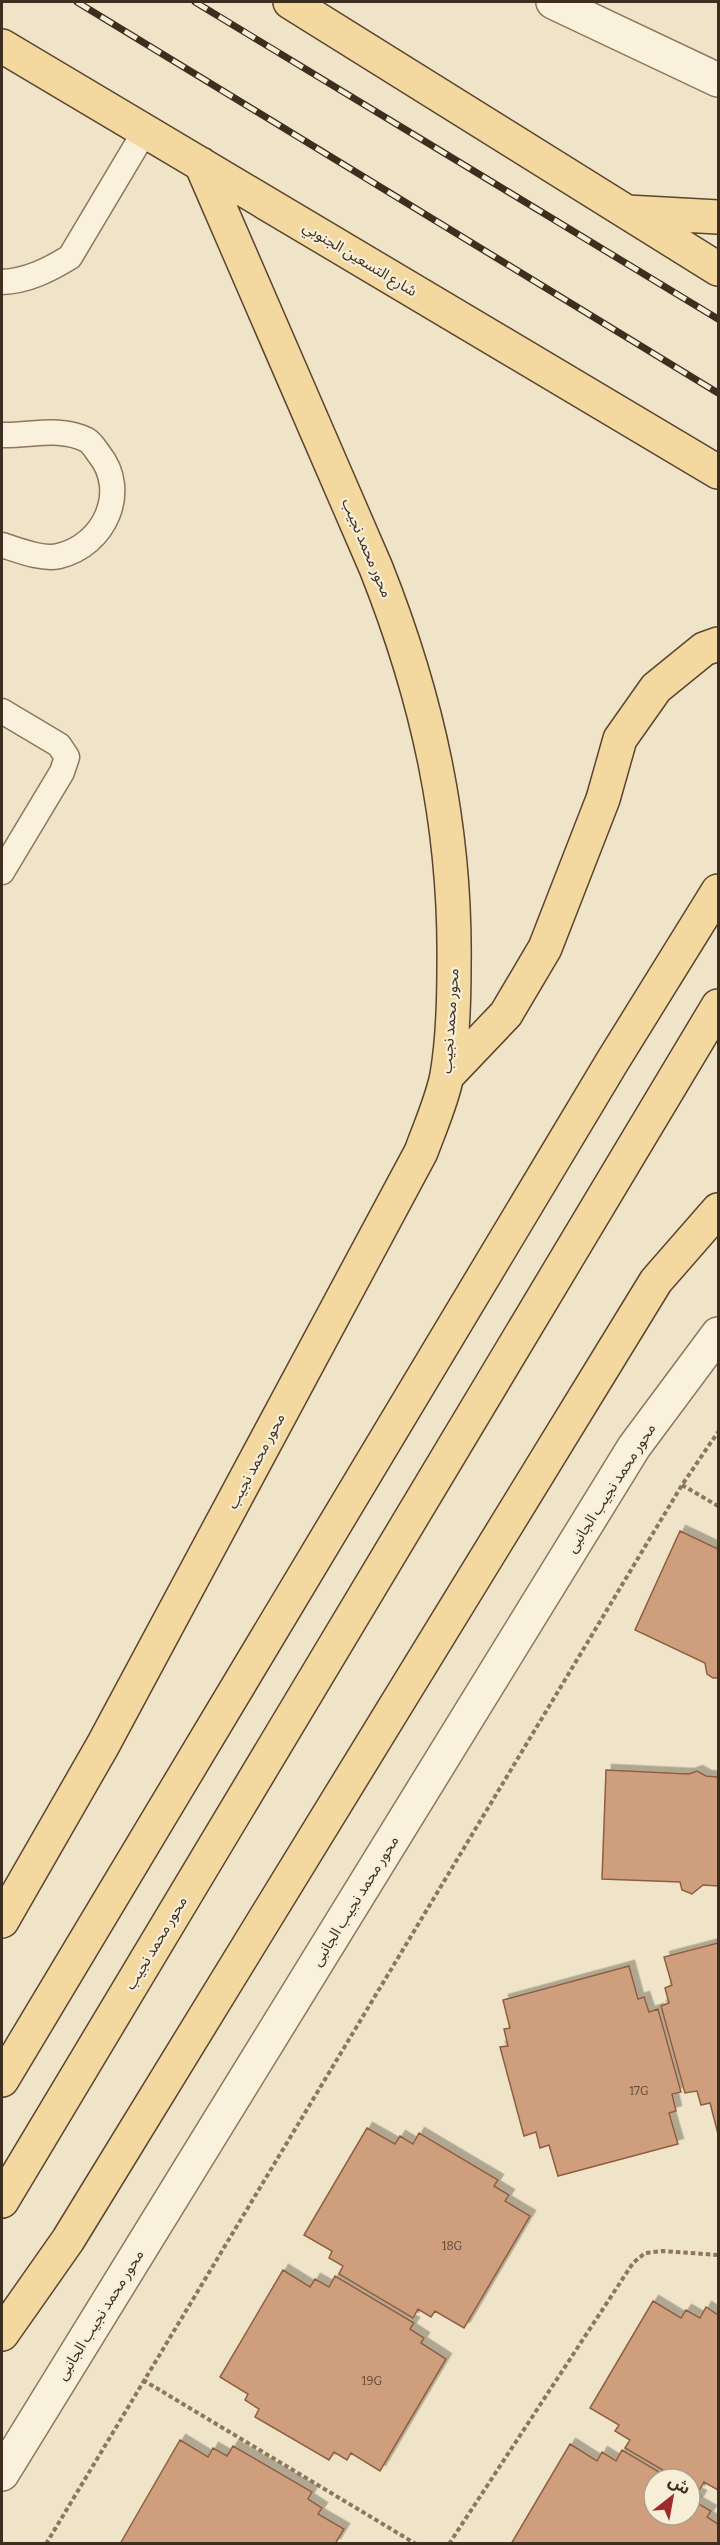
<svg xmlns="http://www.w3.org/2000/svg" width="720" height="2545" font-family="Bitter,'Noto Sans Arabic',serif">
	<defs>
		<filter id="shadow"><feDropShadow dx="5.5" dy="-5.5" stdDeviation="0" flood-color="#0004"/></filter>
	</defs>
	<rect width="100%" height="100%" fill="#f0e4c8"/>
	<!-- building -->
	<path fill="#cf9f7d" stroke="#8d5f41" stroke-width="1.5" filter="url(#shadow)" d="M680 1531 718 1549V1678H713L707 1674 705 1663 635 1630Z
		M606 1770 689 1774 697 1771 706 1776 718 1777V1886L703 1885 692 1894 682 1890 680 1882 602 1879Z
		M718 1943V2134L710 2103 701 2105 697 2091 685 2093 661 2006 669 2003 665 1988 672 1985 664 1957Z
		M629 1966 638 1999 644 1997 649 2012 658 2009 681 2092 672 2094 676 2111 669 2113 678 2144 558 2176 549 2145 540 2148 536 2132 524 2136 500 2047 508 2046 504 2029 510 2028 503 2000Z
		M367 2128 395 2144 400 2136 413 2144 419 2133 498 2180 494 2186 509 2195 505 2201 530 2216 464 2328 435 2311 431 2317 418 2309 413 2318 339 2274 343 2266 329 2258 332 2251 304 2235Z
		M283 2270 310 2287 315 2279 329 2287 335 2276 414 2323 410 2329 424 2338 421 2343 446 2359 380 2471 351 2453 347 2460 334 2452 329 2460 255 2417 259 2409 245 2400 248 2394 220 2377Z
		M653 2301 681 2318 686 2310 700 2318 706 2307 718 2315V2490L704 2482 699 2491 690 2486V2479H678L625 2448 630 2440 615 2431 619 2425 590 2408Z
		M180 2440 208 2457 213 2448 227 2456 233 2446 312 2492 308 2499 322 2508 318 2514 344 2529 335 2544H120Z
		M570 2444 597 2461 602 2452 616 2461 622 2450 671 2479H654V2515H690V2490L701 2496 697 2503 711 2511 707 2517 718 2524V2544H511Z"/>
	<g fill="none" stroke-linecap="round" stroke-linejoin="round">
		<!-- service casing -->
		<g stroke="#8d765c" stroke-width="27">
			<path id="service" d="M2 282C27 281 49 270 70 257L145 131
				M2 435C30 436 60 426 87 440 92 443 96 450 99 454 129 491 105 545 59 556 42 560 18 550 2 545
				M2 711 59 745 67 757 62 772 2 872"/>
		</g>
		<!-- tertiary casing -->
		<g stroke="#8d765c" stroke-width="36">
			<path id="tertiary" d="M553 2 718 80
				M2 2474 634 1447 718 1334"/>
		</g>
		<!-- primary casing -->
		<g stroke="#5b4430" stroke-width="36">
			<path id="primary" d="M290 2 718 269
				M2 46 718 472
				M627 212 718 217
				M447 1076 506 1014 545 948 603 799 620 739 656 688 704 649 718 644
				M2 1921 103 1745 421 1152C430 1127 442 1101 447 1075 453 1040 454 1002 454 966 456 826 428 699 376 568L201 164
				M2 2080 612 1062 718 891
				M2 2201 718 1006
				M2 2334 68 2240 656 1281 718 1210"/>
		</g>
		<!-- path -->
		<path stroke="#8d765c" stroke-width="4" stroke-dasharray="4.5 3" stroke-linecap="butt" d="M682 1485 718 1506
			M143 2380 416 2544
			M46 2544 682 1485 718 1432
			M449 2544 633 2263 645 2253 663 2251 718 2255"/>
		<!-- service -->
		<use href="#service" stroke="#faf1dc" stroke-width="24"/>
		<!-- tertiary -->
		<use href="#tertiary" stroke="#faf1dc" stroke-width="33"/>
		<!-- primary -->
		<use href="#primary" stroke="#f3d9a0" stroke-width="33"/>
		<!-- rail casing -->
		<g stroke="#3d2e20" stroke-width="7">
			<path id="rail" d="M77 2 718 393
				M195 2 718 319"/>
		</g>
		<!-- rail -->
		<use href="#rail" stroke="#f7eed8" stroke-width="4.5" stroke-dasharray="14" stroke-linecap="butt"/>
	</g>
	<g text-anchor="middle" stroke-width="4.5" stroke-linejoin="round" paint-order="stroke">
		<!-- number labels -->
		<g font-size="12" fill="#624a37">
			<text x="639" y="2095">17G</text>
			<text x="452" y="2250">18G</text>
			<text x="372" y="2385">19G</text>
		</g>
		<!-- street labels -->
		<g font-size="15" fill="#3d2e20" stroke="#f7eed8">
			<text transform="translate(360 259) rotate(31)" y="5">شارع التسعين الجنوبي</text>
			<text transform="translate(367 548) rotate(67)" y="5">محور محمد نجيب</text>
			<text transform="translate(450 1021) rotate(-86)" y="5">محور محمد نجيب</text>
			<text transform="translate(256 1461) rotate(-62)" y="5">محور محمد نجيب</text>
			<text transform="translate(611 1488) rotate(-57)" y="5">محور محمد نجيب الجانبى</text>
			<text transform="translate(355 1901) rotate(-58)" y="5">محور محمد نجيب الجانبى</text>
			<text transform="translate(156 1943) rotate(-59)" y="5">محور محمد نجيب</text>
			<text transform="translate(100 2315) rotate(-58)" y="5">محور محمد نجيب الجانبى</text>
		</g>
	</g>
	<!-- border -->
	<rect width="720" height="2545" fill="none" stroke="#3d2e20" stroke-width="6"/>
	<!-- north arrow -->
	<g transform="translate(672 2497) rotate(31)"><circle r="28" fill="#f7eed8" stroke="#ada18e" stroke-width="1.5"/>
	<path d="M0-4.5L10 22L0 15L-10 22Z" fill="#9e2a2b"/>
	<text y="-9" font-size="16" font-weight="bold" text-anchor="middle" fill="#3d2e20">ش</text>
	</g>
</svg>
